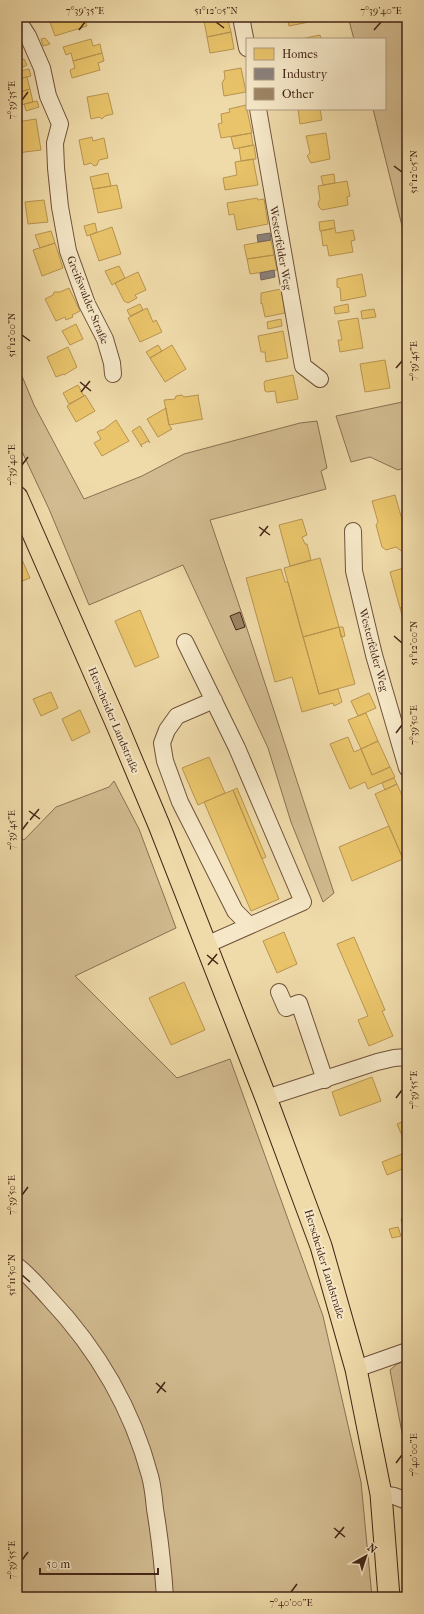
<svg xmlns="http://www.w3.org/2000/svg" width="424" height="1614" font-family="'IM FELL French Canon',serif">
	<rect width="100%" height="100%" fill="#efdaa9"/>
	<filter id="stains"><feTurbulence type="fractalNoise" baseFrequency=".005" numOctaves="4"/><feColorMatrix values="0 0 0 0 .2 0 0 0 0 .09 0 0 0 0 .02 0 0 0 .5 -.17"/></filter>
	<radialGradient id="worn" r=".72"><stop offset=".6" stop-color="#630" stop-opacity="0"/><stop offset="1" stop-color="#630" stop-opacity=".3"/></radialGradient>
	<!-- green -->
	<path fill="#d2bb90" stroke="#8b7053" d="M348 17H407V246L373 109H385V39H354Z
		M17 364 34 405 84 499 142 476 184 454 300 423 317 421 327 468 321 471 326 489 210 520C253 643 292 768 334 893L323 902 291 822 268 748 183 565 89 605 49 509 17 441Z
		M407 401V467L398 470 370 457 351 462 336 416Z
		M114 781 139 829 176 928 75 976 177 1078 230 1059 323 1316 361 1482 372 1597H17V836L24 840 56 807 109 787Z
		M407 1360V1459L390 1370 397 1364Z"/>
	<!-- homes -->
	<path fill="#e9c46a" stroke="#b89451" d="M48 17H63L50 22Z
		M63 17H84L87 26 55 36 50 22Z
		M222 17H227L231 32 207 37 204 21Z
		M287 17H314V21L289 26Z
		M231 32 234 49 210 53 207 37Z
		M320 35 321 39H305V38Z
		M45 38 50 44 43 46 41 39Z
		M91 39 93 46 100 44 102 53 73 61 71 53 66 55 63 47Z
		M102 53 104 61 98 63 100 70 72 78 70 70 75 68 73 61Z
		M24 59 27 65 17 70V62Z
		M241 68 246 92 224 96 222 83 225 78 224 71Z
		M29 69 31 76 17 79V72Z
		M27 77 30 89 17 93V79Z
		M30 89 33 102 17 106V93Z
		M108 93 113 114 105 116 102 119 99 117 91 119 87 97Z
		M37 101 39 107 26 111 24 104Z
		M246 105 252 133 221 138 218 124 222 123 221 114 230 112 229 109Z
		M298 109H320L322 120 300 124Z
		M36 119 41 150 17 153V142H19L17 122Z
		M251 133 253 145 234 149 231 137Z
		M326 133 330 159 311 163 307 156 310 153 306 136Z
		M92 137 93 141 104 138 108 158 99 160 97 165 94 166 91 163 84 165 79 140Z
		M254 145 256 159 241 161 239 148Z
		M253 159 258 185 225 190 223 178 237 175 235 162Z
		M108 173 111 186 93 189 90 177Z
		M334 174 335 183 323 185 321 176Z
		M347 181 350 196 347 197 348 205 322 210 319 207 318 203 320 199 318 186Z
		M117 185 122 208 98 213 93 189Z
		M257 198 258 200 264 199 268 224 237 230 234 214 229 215 227 203Z
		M44 200 48 222 28 224 25 202Z
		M334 220 335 228 320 231 319 222Z
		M95 223 97 232 87 236 84 226Z
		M112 227 121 254 99 261 90 235Z
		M335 228 336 233 353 230 355 240 351 241 353 252 329 256 327 245 323 246 321 231Z
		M51 231 55 243 40 248 35 235Z
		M271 240 274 255 247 259 244 245Z
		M55 243 63 268 42 276 33 250Z
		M274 255 277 270 250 274 247 259Z
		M119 266 125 278 112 285 105 271Z
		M138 272 146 290 135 295 137 298 128 303 124 301 115 283Z
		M362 274 366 296 341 301 340 288 337 287V279Z
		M69 288 80 311 72 315 73 317 66 320 65 317 56 321 45 299 53 295 54 292H60Z
		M281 289 285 313 265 317 262 303 261 304V293Z
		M140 304 143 310 130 316 127 310Z
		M348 304 349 312 335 314 334 307Z
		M147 308 153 322 156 320 162 332 140 342 128 318Z
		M374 309 376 317 362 319 361 311Z
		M358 318 363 348 340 352 338 340H342L338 321Z
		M281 319 282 326 268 329 267 322Z
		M76 324 83 339 70 345 62 331Z
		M283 331 288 358 266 362 265 352H261L258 336Z
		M158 345 162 351 150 358 146 352Z
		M172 345 186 369 165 382 150 358Z
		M68 347 77 367 64 375V374L56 377 47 357Z
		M385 360 390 388 365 392 360 364Z
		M293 375 298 399 277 403 275 391 267 392 265 391 264 383 265 381Z
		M78 385 84 396 69 404 63 393Z
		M85 395 95 411 76 422 67 406Z
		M182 395 184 397 199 395 198 396 202 418 203 419 169 425 164 400 175 399 176 396Z
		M166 408 169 425 172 429 158 437 147 419Z
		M116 420 129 441 102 456 94 443 101 439 97 432 101 430H103Z
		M140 426 150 443 148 441 141 445 142 447 132 431Z
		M395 495 407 537V546L403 552 396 547 386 550 382 547 376 525 378 522 372 501Z
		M302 519 307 535 302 537 305 544H307L311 560 290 566 279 525Z
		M17 548 30 578 17 583Z
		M320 558 339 627 303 637 284 568Z
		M407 567V606L400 608 390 572Z
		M281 569 285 582H288L319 694 338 689 342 702 334 706 333 703 302 712 292 677 275 682 246 578Z
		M407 606V622L404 623 400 608Z
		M140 610 159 657 135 667 115 621Z
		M339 627H343L345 636 341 637Z
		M339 627 355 684 319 694 303 637Z
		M51 692 58 708 41 716 33 699Z
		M369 693 376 708 358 716 351 701Z
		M80 710 90 732 72 741 62 719Z
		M366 713 378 741 361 749 348 720Z
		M348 737 354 752 361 749 372 775 390 767 395 777 368 789 365 782 350 789 330 744Z
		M378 741 390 767 372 775 361 749Z
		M209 757 225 793 198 805 182 768Z
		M394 778 397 784 385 790 382 783Z
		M397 784 407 807V857L403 859 375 794Z
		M237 788 266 857 262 859 233 790Z
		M233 790 279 899 251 911 204 802Z
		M389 826 403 859 352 881 339 847Z
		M284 932 297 964 277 973 263 941Z
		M354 937 385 1010 382 1011 393 1036 369 1046 358 1020 368 1016 337 944Z
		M184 982 205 1030 171 1045 149 998Z
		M372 1077 381 1101 340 1116 332 1092Z
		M407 1120V1137L403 1138 397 1124Z
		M407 1152V1167L387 1175 382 1162Z
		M407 1217V1231L404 1232 401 1219Z
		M398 1227 401 1236 392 1238 389 1229Z"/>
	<!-- industry -->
	<path fill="#8a817c" stroke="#75655d" d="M270 233 271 240 258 242 257 235Z
		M274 270 275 277 261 280 260 273Z"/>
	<!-- building -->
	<path fill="#9d8362" stroke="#442516" d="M240 612 245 627 236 630 230 616Z"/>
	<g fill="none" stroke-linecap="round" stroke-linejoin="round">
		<!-- minor casing -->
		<g stroke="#6f523b" stroke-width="18">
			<path id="minor" d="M241 17 247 48
				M17 19 28 36 42 68 48 96 60 124 55 143 56 168 60 207 68 251 87 304 105 339 112 363 113 374
				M258 109 303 366 320 379
				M353 531 354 571 374 655 407 768
				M185 642 237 748 303 902 206 945
				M214 700 177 716 167 730 162 743 165 761 180 802 235 911 249 925
				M279 992 286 1008 299 1003 325 1080
				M266 1098 377 1062 394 1058 407 1057
				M17 1266C29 1275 39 1287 49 1298 98 1350 132 1408 150 1476 153 1487 154 1498 155 1509 160 1539 163 1567 165 1597
				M356 1369 407 1351
				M381 1494 394 1496 407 1501"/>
		</g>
		<!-- major casing -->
		<g stroke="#442516" stroke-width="23">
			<path id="major" d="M17 497 117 725 159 825 266 1098 321 1246 356 1369 381 1494 389 1597"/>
		</g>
		<!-- minor -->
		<use href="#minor" stroke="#f5e7c7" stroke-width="16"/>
		<!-- major -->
		<use href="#major" stroke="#efdaa9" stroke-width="21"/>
	</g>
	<!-- ticks -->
	<path fill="none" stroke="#442516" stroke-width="1.5" d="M216 22 224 28M79 30 85 22M374 30 381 22M22 100 28 92M394 166 402 172M22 335 30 341M396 368 402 361M80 382 91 391M81 392 90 381M22 465 28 457M259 527 270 535M260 536 268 526M394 636 402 643M396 733 402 725M29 811 40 819M30 820 39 809M22 830 28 822M207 955 218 964M208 965 217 954M396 1098 402 1090M22 1195 28 1187M22 1275 30 1282M156 1383 166 1392M157 1393 165 1382M396 1463 402 1455M334 1528 345 1537M335 1538 344 1527M22 1560 28 1552M291 1592 297 1584"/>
	<g text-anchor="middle" stroke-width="4" stroke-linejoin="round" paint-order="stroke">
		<!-- street labels -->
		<g font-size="11" fill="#442516" stroke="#f5e7c7">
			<text transform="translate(281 248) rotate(80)" y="4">Westerfelder Weg</text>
			<text transform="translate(88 300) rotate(68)" y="4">Greifswalder Straße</text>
			<text transform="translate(374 650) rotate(75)" y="4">Westerfelder Weg</text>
			<text transform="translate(114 720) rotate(67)" y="4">Herscheider Landstraße</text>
			<text transform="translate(325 1264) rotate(73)" y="4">Herscheider Landstraße</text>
		</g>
	</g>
	<!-- margin -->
	<rect width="424" height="1614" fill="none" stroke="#efdaa9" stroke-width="44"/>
	<!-- legend -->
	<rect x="246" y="38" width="140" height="72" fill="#f5e7c7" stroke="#ae9980"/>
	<rect x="254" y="48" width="20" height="12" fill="#e9c46a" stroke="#ae9980"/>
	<text x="282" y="58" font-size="12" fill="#442516">Homes</text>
	<rect x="254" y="68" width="20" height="12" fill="#8a817c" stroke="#ae9980"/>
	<text x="282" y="78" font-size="12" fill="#442516">Industry</text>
	<rect x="254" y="88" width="20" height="12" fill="#9d8362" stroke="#ae9980"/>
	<text x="282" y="98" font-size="12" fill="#442516">Other</text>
	<!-- north arrow -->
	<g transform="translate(366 1556) rotate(39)" stroke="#f5e7c7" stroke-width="3" paint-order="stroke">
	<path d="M0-3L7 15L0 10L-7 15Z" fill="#442516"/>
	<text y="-6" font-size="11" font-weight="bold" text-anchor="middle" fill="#442516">N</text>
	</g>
	<!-- scale -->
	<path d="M40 1568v6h118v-6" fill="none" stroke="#442516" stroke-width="2"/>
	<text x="46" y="1568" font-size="12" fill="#442516" stroke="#f5e7c7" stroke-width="3" paint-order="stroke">50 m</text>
	<rect x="22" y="22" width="380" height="1570" fill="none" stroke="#442516" stroke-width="1.5"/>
	<g font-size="10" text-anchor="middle" fill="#442516">
		<text x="85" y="14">7°39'35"E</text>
		<text x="216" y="14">51°12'05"N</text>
		<text x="381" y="14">7°39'40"E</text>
		<text transform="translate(11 100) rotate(-90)" y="4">7°39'35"E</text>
		<text transform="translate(413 172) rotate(-90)" y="4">51°12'05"N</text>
		<text transform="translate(11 335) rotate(-90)" y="4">51°12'00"N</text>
		<text transform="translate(413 361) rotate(-90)" y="4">7°39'45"E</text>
		<text transform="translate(11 465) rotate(-90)" y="4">7°39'40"E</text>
		<text transform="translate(413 643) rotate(-90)" y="4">51°12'00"N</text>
		<text transform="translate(413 725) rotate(-90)" y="4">7°39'50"E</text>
		<text transform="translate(11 830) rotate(-90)" y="4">7°39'45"E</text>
		<text transform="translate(413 1090) rotate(-90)" y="4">7°39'55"E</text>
		<text transform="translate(11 1195) rotate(-90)" y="4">7°39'50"E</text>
		<text transform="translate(11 1275) rotate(-90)" y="4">51°11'50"N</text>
		<text transform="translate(413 1455) rotate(-90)" y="4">7°40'00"E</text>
		<text transform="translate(11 1560) rotate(-90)" y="4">7°39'55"E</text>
		<text x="291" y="1606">7°40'00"E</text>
	</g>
	<rect width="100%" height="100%" filter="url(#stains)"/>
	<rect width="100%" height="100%" fill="url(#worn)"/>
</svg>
